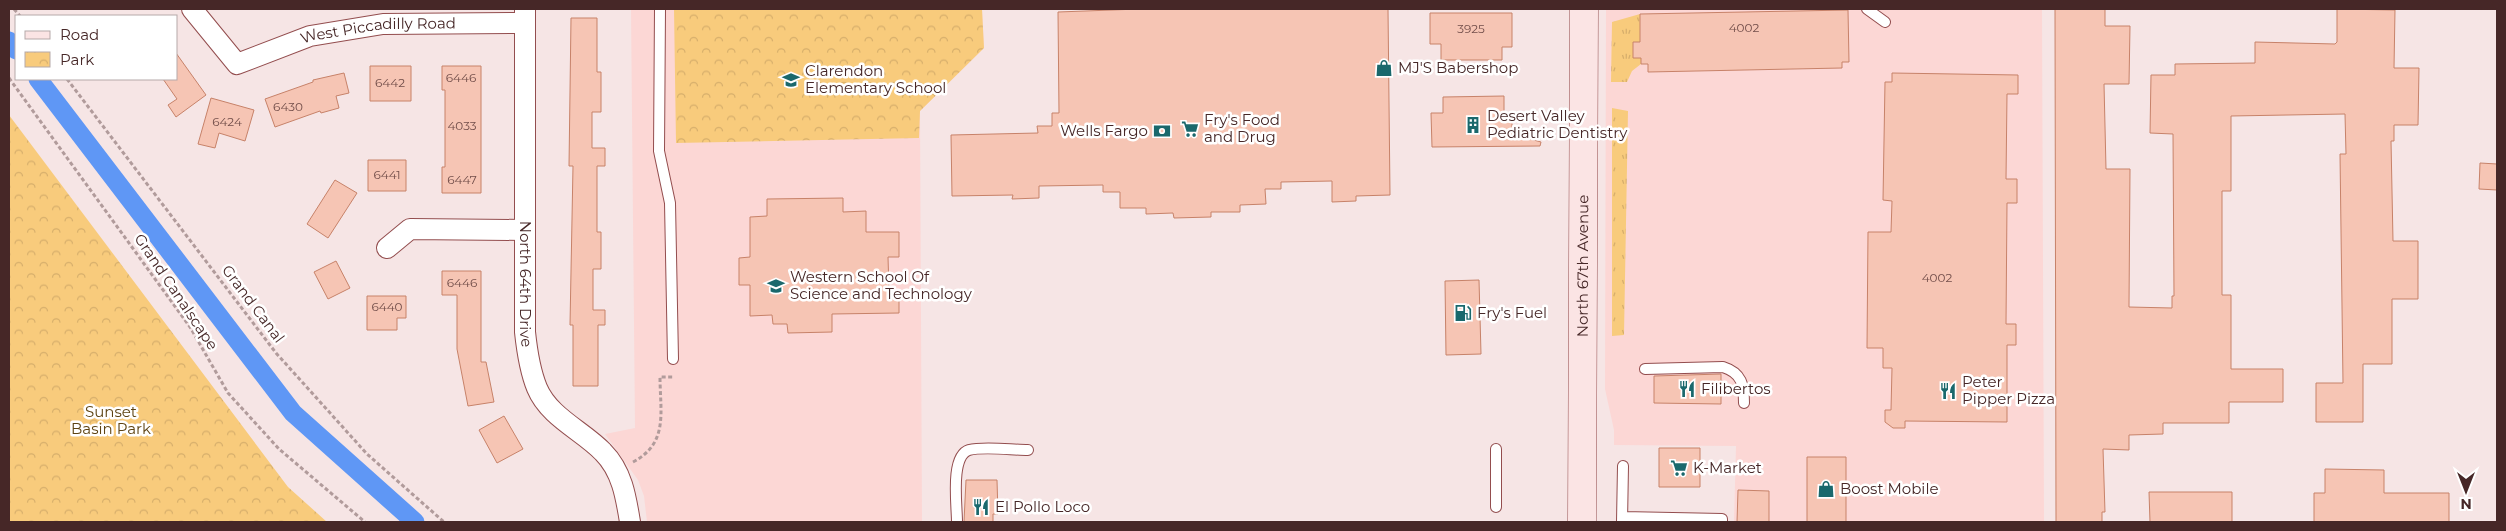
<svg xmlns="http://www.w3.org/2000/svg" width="2506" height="531" font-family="Montserrat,sans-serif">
	<defs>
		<pattern id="grass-tufts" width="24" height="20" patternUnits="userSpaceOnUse" patternTransform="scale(1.25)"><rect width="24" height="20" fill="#f8cb7c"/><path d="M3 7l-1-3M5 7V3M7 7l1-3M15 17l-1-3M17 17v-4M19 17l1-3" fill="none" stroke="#d6ae6b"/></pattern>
		<pattern id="park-crowns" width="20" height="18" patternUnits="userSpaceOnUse" patternTransform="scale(1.25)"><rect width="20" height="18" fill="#f8cb7c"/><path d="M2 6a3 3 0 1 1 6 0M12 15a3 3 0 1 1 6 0" fill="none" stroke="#d6ae6b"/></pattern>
	</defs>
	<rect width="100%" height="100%" fill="#f6e5e5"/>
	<!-- built -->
	<path fill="#fcd7d5" d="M631 9H982L984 48 920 111 922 522H647L644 496 638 480 605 434 635 428Z
		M1606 9H2042L2044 522H1734L1736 446 1614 445V430L1605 389Z"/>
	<!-- grass -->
	<path fill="url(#grass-tufts)" d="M1640 14V42H1633V58H1641V64L1632 71 1627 82H1611L1612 22Z
		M1612 108 1628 111 1624 335 1612 336Z"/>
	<!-- park -->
	<path fill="url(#park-crowns)" d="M674 9H982L984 48 920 111 919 138 676 143Z
		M9 115 288 487 327 522H9Z"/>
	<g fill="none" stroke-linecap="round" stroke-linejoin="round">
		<!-- canal -->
		<path stroke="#5f97f5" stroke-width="19" d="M9 41 16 50
			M38 79 293 413 415 522"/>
	</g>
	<!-- building -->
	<path fill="#f6c5b4" stroke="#c78269" d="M1139 9H1388L1390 195 1356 196V201L1332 202V181L1281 182V189H1265L1266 204 1240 205V212H1211V217L1174 218 1173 213 1146 214V208H1120V192H1103V185L1039 186V198L1012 199 1013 195 952 196 951 135 1038 133 1037 126H1052V113H1059L1058 12Z
		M2055 9H2105V26H2130L2129 84H2104L2106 169H2130L2129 307 2172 308V296H2174L2173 134 2150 133 2151 75H2175V64L2255 63V42L2335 44 2337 42V9L2395 10 2394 68H2419L2418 125H2394V141H2391L2393 241H2418V299H2392V364H2363V422H2316V383H2343L2340 154H2346L2345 114 2231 116V191H2222V295H2231V369H2283V402H2229V423H2163V434L2129 435V450L2103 449 2105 512H2102V522H2056Z
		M1848 10 1849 62H1842V68L1648 72V64H1641V58H1633V42H1640V14Z
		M1430 13H1512V47H1502V60H1441V44H1430Z
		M571 18H597V72H601V112H592V148H605V166H597V232H601V269H593V310H605V325H598V386H573V325H570L573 166H569Z
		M176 53 206 95 176 117 168 105 177 99 163 79H176Z
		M370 66H411V101H370Z
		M442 66H481V193H442V167H445V90H442Z
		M344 73 349 93 336 96 339 108 321 113 320 111 275 127 265 99 313 82V80Z
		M1892 73 2018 75V94H2007L2006 179H2017V203H2007L2006 324H2016V345H2007V422L1905 421V428H1893L1885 422V410H1891L1892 368H1883V348H1867L1868 232H1891L1892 201 1883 200 1885 82H1892Z
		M1504 96V114H1512V134L1541 142 1540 146 1432 147 1431 113H1443V97Z
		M211 98 254 110 245 141 219 133 215 148 198 144Z
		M368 160H406V191H368Z
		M2480 163 2497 164V190L2479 189Z
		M335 180 357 193 328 238 307 224Z
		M843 198V212L866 211V232H899V257H888L889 290H899V313L832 314V332L788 333 787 324H773L772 315 750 316V285H739V258L750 257V217L767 216V199Z
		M336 261 350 288 328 299 314 272Z
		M442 271H481V362H486L494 402 468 406 457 349V295H442Z
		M1479 280 1481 354 1446 355 1445 281Z
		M367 296H406V318H397V330H367Z
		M1721 374V404L1654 403V376Z
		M504 416 523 449 497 463 479 430Z
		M1659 448H1700V487H1659Z
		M1807 457H1846V522H1807Z
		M2325 469 2384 470V493H2449V522H2314V493H2325Z
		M966 480H997L998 514H993V522H964Z
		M1738 490 1769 491V522H1737Z
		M2149 492H2232V522H2150Z"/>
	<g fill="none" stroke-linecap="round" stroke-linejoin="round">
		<!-- service casing -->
		<g stroke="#934d4e" stroke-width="12">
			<path id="service" d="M660 9 659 151 670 203 673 359
				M1867 9 1885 22
				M1645 369 1723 367C1742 373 1744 385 1744 403
				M1496 449V507
				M1623 517 1722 519V522
				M957 522C957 505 950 456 969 450 984 446 1012 450 1028 450
				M1622 522 1623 466"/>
		</g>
		<!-- minor casing -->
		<g stroke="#934d4e" stroke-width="22">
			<g id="minor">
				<path id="s1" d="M192 9 237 64 310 36 383 24 524 23"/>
				<path id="s2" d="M525 9V332C527 351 530 371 537 388 549 417 583 431 603 452 622 471 626 497 630 522"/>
				<path d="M387 248 410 229 524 230"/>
			</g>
		</g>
		<!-- secondary casing -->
		<g stroke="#934d4e" stroke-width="29">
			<g id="secondary">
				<path id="s3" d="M1582 522 1584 9"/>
			</g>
		</g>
		<!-- path -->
		<path stroke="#b19b9b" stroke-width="3" stroke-dasharray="4 2.5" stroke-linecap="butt" d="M14 9 20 16
			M9 78 190 327 228 393 279 449 365 522
			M67 79 276 353 367 454 444 522
			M633 462C669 443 660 412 660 377H673"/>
		<!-- service -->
		<use href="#service" stroke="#fff" stroke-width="10"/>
		<!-- minor -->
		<use href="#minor" stroke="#fff" stroke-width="20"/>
		<!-- secondary -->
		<use href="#secondary" stroke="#fbe4e4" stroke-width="28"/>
	</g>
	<!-- icons -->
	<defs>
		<g id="shop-bare" transform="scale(1.35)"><path d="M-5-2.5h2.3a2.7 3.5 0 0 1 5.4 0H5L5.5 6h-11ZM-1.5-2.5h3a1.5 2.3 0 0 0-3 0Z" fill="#1a686c" stroke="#fff" stroke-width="2.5" paint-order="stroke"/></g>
		<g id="school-bare" transform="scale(1.35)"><path d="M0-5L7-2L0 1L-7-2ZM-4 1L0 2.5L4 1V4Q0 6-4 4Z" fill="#1a686c" stroke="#fff" stroke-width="2.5" paint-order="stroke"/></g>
		<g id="building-bare" transform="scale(1.35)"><path d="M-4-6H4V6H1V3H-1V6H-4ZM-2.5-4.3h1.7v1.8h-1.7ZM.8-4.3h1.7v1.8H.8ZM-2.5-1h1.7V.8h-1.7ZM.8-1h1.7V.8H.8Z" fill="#1a686c" stroke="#fff" stroke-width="2.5" paint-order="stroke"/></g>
		<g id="supermarket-bare" transform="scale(1.35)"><path d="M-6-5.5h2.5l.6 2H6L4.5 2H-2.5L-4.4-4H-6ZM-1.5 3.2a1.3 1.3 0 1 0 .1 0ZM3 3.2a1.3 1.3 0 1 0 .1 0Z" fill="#1a686c" stroke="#fff" stroke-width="2.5" paint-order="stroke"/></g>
		<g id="bank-bare" transform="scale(1.35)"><path d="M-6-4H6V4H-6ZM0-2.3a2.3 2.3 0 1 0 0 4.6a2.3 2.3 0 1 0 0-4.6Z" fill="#1a686c" stroke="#fff" stroke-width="2.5" paint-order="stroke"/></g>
		<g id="university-bare" transform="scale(1.35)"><path d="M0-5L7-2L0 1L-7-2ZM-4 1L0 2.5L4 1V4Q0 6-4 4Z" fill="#1a686c" stroke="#fff" stroke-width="2.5" paint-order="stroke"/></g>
		<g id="fuel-bare" transform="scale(1.35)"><path d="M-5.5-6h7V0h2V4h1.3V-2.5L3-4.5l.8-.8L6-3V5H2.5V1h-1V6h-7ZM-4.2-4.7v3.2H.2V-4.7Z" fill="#1a686c" stroke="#fff" stroke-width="2.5" paint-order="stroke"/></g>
		<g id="restaurant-bare" transform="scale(1.35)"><path d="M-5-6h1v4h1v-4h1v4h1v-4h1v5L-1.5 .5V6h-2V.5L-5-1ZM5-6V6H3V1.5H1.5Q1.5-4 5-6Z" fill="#1a686c" stroke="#fff" stroke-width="2.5" paint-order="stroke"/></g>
	</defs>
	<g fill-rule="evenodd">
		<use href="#shop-bare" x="1384" y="68"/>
		<use href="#school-bare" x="791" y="80"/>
		<use href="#building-bare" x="1473" y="125"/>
		<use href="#supermarket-bare" x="1190" y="129"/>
		<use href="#bank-bare" x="1162" y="131"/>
		<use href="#university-bare" x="776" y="286"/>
		<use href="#fuel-bare" x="1463" y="313"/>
		<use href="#restaurant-bare" x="1687" y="389"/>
		<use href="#restaurant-bare" x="1948" y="391"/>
		<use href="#supermarket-bare" x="1679" y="468"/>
		<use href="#shop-bare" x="1826" y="489"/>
		<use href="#restaurant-bare" x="981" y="507"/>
	</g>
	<g text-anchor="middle" stroke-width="5" stroke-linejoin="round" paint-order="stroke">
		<!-- number labels -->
		<g font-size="12" fill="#724e4a">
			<text x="1744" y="32">4002</text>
			<text x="1471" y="33">3925</text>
			<text x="461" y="82">6446</text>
			<text x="390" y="87">6442</text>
			<text x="288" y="111">6430</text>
			<text x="227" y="126">6424</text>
			<text x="462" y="130">4033</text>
			<text x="387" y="179">6441</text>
			<text x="462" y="184">6447</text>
			<text x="1937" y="282">4002</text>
			<text x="462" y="287">6446</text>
			<text x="387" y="311">6440</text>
		</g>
		<!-- street labels -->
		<g font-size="15" fill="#462727" stroke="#fff">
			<text dy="5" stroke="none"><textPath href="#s1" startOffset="218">West Piccadilly Road</textPath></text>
			<text dy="5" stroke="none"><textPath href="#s3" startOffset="256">North 67th Avenue</textPath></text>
			<text dy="5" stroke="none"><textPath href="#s2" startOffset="275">North 64th Drive</textPath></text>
			<text transform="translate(176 292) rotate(56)" y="5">Grand Canalscape</text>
			<text transform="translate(253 304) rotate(53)" y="5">Grand Canal</text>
		</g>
		<!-- poi labels -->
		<g font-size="15" fill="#462727" stroke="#fff" text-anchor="start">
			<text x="1398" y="73">MJ'S Babershop</text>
			<text x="805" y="76">Clarendon<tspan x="805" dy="17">Elementary School</tspan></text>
			<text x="1487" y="121">Desert Valley<tspan x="1487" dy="17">Pediatric Dentistry</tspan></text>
			<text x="1204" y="125">Fry's Food<tspan x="1204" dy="17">and Drug</tspan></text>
			<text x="1148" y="136" text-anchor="end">Wells Fargo</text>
			<text x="790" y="282">Western School Of<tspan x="790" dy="17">Science and Technology</tspan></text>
			<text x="1477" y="318">Fry's Fuel</text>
			<text x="1962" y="387">Peter<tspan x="1962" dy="17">Pipper Pizza</tspan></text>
			<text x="1701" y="394">Filibertos</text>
			<text x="1693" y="473">K-Market</text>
			<text x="1840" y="494">Boost Mobile</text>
			<text x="995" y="512">El Pollo Loco</text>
		</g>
		<!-- park labels -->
		<g font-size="15" fill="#5d4312" stroke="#fff">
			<text x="111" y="417">Sunset<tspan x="111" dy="17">Basin Park</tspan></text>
		</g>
	</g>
	<!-- border -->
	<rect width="2506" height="531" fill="none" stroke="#462727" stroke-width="20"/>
	<!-- legend -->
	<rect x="15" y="15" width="162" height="65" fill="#ffffff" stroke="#b5a9a9"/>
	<rect x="25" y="31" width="25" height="8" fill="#fbe4e4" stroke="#b5a9a9"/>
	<text x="60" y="40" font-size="15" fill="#462727">Road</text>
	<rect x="25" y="52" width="25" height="15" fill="url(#park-crowns)" stroke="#b5a9a9"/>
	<text x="60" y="65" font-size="15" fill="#462727">Park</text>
	<!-- north arrow -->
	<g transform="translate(2466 491) rotate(180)" stroke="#ffffff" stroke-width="4" paint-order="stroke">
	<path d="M0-4L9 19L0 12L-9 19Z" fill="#462727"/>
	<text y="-8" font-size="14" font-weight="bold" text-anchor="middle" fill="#462727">N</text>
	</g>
</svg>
